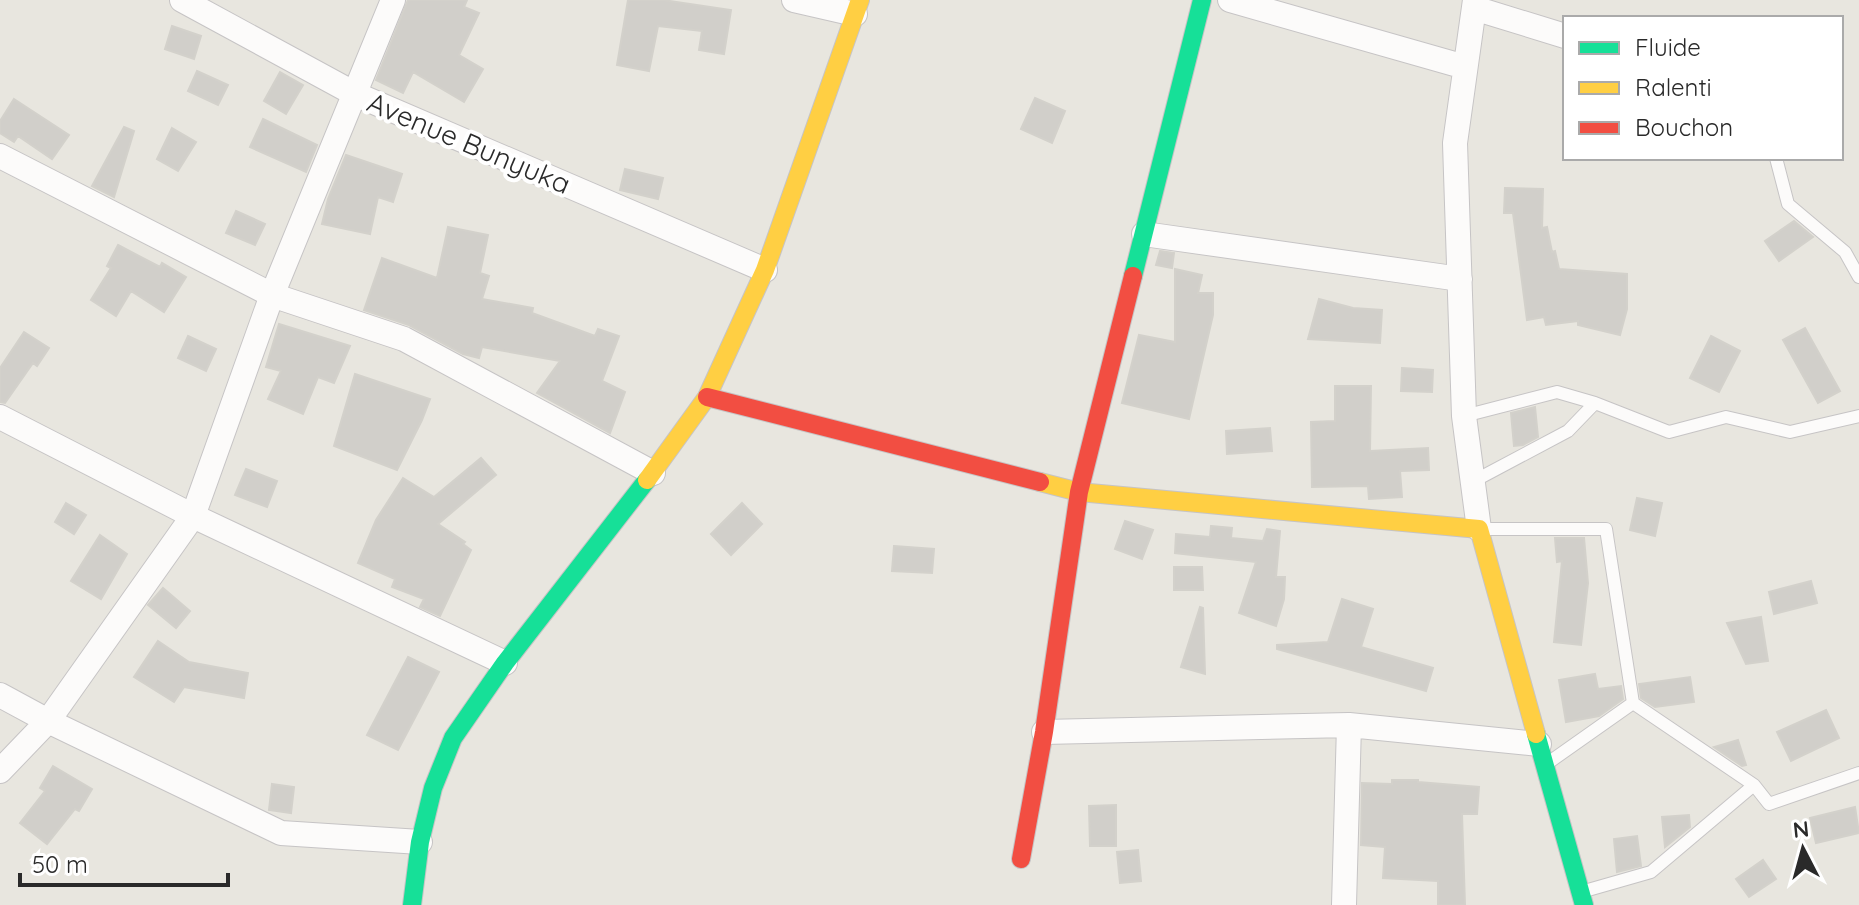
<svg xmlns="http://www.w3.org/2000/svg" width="1859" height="905" font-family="Quicksand,sans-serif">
	<rect width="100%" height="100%" fill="#e8e6df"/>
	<!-- building -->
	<path fill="#d1cfca" stroke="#d3d1cb" stroke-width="2" d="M408 0H467L464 7 479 13 459 55 483 69 464 102 413 72 403 93 376 80Z
		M628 0H663L731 10 724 54 699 50 702 31 658 26 649 71 617 65Z
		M172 26 201 36 194 59 165 49Z
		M197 71 228 85 218 105 188 91Z
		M280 72 303 85 286 114 264 101Z
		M1035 98 1065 111 1052 143 1021 129Z
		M14 99 69 135 52 159 18 136 14 142 0 133V121Z
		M263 119 317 145 306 172 250 147Z
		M124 127 134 131 114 197 92 186Z
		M172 128 196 142 178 171 157 159Z
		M346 155 402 174 393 202 378 197 370 234 322 224 328 199Z
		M625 169 663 178 658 199 620 190Z
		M1505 188 1543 189 1542 228 1547 227 1552 252 1555 251 1559 269 1627 274V309L1620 335 1578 325V321L1546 325 1544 317 1527 320 1513 213H1504Z
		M236 211 265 224 255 245 226 233Z
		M1794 221 1813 237 1779 261 1765 241Z
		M448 227 488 235 480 273 489 276 482 299 533 308 532 313 595 336 598 329 619 336 602 381 625 392 610 433 537 393 560 361 482 347 479 358 463 354 409 325 364 310 382 258 437 278Z
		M118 245 160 267 162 263 186 277 164 312 131 291 116 316 91 300 111 268 107 266Z
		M1160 251 1174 253 1172 268 1156 265Z
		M1175 269 1202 275 1198 293H1213V315L1189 419 1122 403 1139 335 1175 342Z
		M1319 299 1353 308 1382 310 1380 343 1308 339Z
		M279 324 350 346 334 383 318 377 303 414 268 399 281 371 266 367Z
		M1805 328 1840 391 1818 403 1783 340Z
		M24 332 49 348 37 366 33 363 5 403 0 402V368Z
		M188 336 216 349 206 371 178 358Z
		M1711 336 1740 351 1719 392 1690 378Z
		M1402 368 1433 370 1432 392 1401 391Z
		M355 374 430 399 422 420 397 470 334 446Z
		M1335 386H1371L1370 451 1428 448 1429 470 1400 471 1402 497 1369 499 1368 486 1312 487 1311 422 1335 421Z
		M1535 407 1538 437 1523 445 1514 446 1511 413Z
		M1270 428 1272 451 1227 454 1226 431Z
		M481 458 496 475 438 524 465 542 463 544 471 550 440 616 420 607 424 599 392 587 395 579 358 563 376 520 403 478 434 497Z
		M246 469 277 481 267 507 235 495Z
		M1637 498 1662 503 1655 536 1630 530Z
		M66 503 86 515 74 534 55 522Z
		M742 503 762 524 731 555 711 534Z
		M1125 521 1153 530 1142 559 1115 549Z
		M1211 526 1232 528 1231 538 1263 541 1267 529 1280 531 1276 577H1285L1284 599 1276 626 1239 613 1256 562 1175 553 1176 534 1210 537Z
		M100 535 127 554 101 599 71 581Z
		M1555 538H1584L1588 583 1581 645 1554 642 1562 561 1557 562Z
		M894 546 934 549 932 573 892 571Z
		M1174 567H1202L1203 590H1174Z
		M1811 581 1817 603 1774 614 1769 592Z
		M163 588 190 611 176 628 148 605Z
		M1342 599 1373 609 1361 647 1433 668 1426 691 1277 649V645L1328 642Z
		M1200 607 1203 608 1205 674 1181 667Z
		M1761 617 1768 661 1746 664 1727 623Z
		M158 641 189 662 248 673 244 698 184 687 174 702 134 677Z
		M408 657 439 672 398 750 367 735Z
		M1595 674 1598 689 1621 686 1623 699 1599 716 1566 722 1559 680Z
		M1690 677 1694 702 1655 707 1641 698 1639 684Z
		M1826 710 1839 738 1791 761 1777 732Z
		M1738 740 1746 765 1742 766 1714 747Z
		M53 766 92 789 79 811 75 809 47 844 20 823 45 791 40 788Z
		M1392 780H1418V782L1479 787 1477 814H1462L1465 905H1438V881L1383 878 1385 847 1361 845 1362 783 1392 784Z
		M272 784 294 787 291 813 269 810Z
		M1116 805V846H1090L1089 806Z
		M1855 807 1859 833 1816 843 1810 818Z
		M1689 815 1690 827 1665 847 1662 817Z
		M1637 836 1641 866 1617 872 1614 839Z
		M1138 850 1141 881 1120 883 1117 852Z
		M1763 860 1776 879 1749 897 1736 879Z"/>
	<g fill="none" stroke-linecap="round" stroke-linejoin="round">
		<!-- lane casing -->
		<g stroke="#c6c4c5" stroke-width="14">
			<path id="lane" d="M1776 158 1788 204 1845 252 1859 277
				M1464 416 1557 392 1595 403 1669 432 1726 417 1790 432 1859 416
				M1472 482 1568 431 1595 403
				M1482 529H1606L1633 703
				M1548 763 1633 703 1754 785 1769 804 1859 773
				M1581 892 1651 872 1754 785"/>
		</g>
		<!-- street casing -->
		<g stroke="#c6c4c5" stroke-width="26">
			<path id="street" d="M182 0 355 94 765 270
				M794 0 855 14
				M1230 0 1465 67
				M1475 0 1455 143 1464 416 1479 529
				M1474 8 1565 36
				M0 156 272 295 404 339 653 473
				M1144 234 1460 279
				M0 417 193 516 505 663
				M0 695 48 721 281 833 420 842
				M1044 732 1349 725 1539 744
				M0 771 48 721 193 516 272 295 393 0
				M1344 905 1349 725"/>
		</g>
		<!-- fast casing -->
		<g stroke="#c6c4c5" stroke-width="20">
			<path id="fast" d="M1133 276 1202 0
				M1536 734 1584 905
				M412 905 420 842 433 788 453 738 505 663 647 480"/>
		</g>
		<!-- slow casing -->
		<g stroke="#c6c4c5" stroke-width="20">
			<path id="slow" d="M647 480 707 397 765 270 860 0
				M1040 482 1079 492 1479 529 1536 734"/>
		</g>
		<!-- jam casing -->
		<g stroke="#c6c4c5" stroke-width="20">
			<path id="jam" d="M707 397 1040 482
				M1021 859 1044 732 1079 492 1133 276"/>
		</g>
		<!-- lane -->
		<use href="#lane" stroke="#fcfbfa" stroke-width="12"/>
		<!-- street -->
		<use href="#street" stroke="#fcfbfa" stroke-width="24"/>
		<!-- fast -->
		<use href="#fast" stroke="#16e098" stroke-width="18"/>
		<!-- slow -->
		<use href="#slow" stroke="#ffcf43" stroke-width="18"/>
		<!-- jam -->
		<use href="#jam" stroke="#f24e42" stroke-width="18"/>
	</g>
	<g text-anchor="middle" stroke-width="8" stroke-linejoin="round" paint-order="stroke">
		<!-- street labels -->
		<g font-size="28" fill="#2a2a2a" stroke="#fff">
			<text transform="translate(469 143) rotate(23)" y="10">Avenue Bunyuka</text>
		</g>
	</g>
	<!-- legend -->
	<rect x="1563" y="16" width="280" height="144" fill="#ffffff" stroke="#aaaaaa" stroke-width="2"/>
	<rect x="1579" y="42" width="40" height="12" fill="#16e098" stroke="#aaaaaa" stroke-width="2"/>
	<text x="1635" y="56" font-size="24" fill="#2a2a2a">Fluide</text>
	<rect x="1579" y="82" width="40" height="12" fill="#ffcf43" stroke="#aaaaaa" stroke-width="2"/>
	<text x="1635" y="96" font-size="24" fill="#2a2a2a">Ralenti</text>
	<rect x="1579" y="122" width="40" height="12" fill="#f24e42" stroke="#aaaaaa" stroke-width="2"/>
	<text x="1635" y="136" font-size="24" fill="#2a2a2a">Bouchon</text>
	<!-- north arrow -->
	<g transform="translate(1803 849) rotate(354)" stroke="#ffffff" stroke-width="6" paint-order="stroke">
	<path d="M0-6L14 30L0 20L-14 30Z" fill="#2a2a2a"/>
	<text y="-12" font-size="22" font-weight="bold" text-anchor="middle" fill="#2a2a2a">N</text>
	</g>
	<!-- scale -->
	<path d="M20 873v12h208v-12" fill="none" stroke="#2a2a2a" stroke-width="4"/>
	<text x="32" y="873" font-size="24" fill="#2a2a2a" stroke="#ffffff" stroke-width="6" paint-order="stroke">50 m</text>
</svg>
